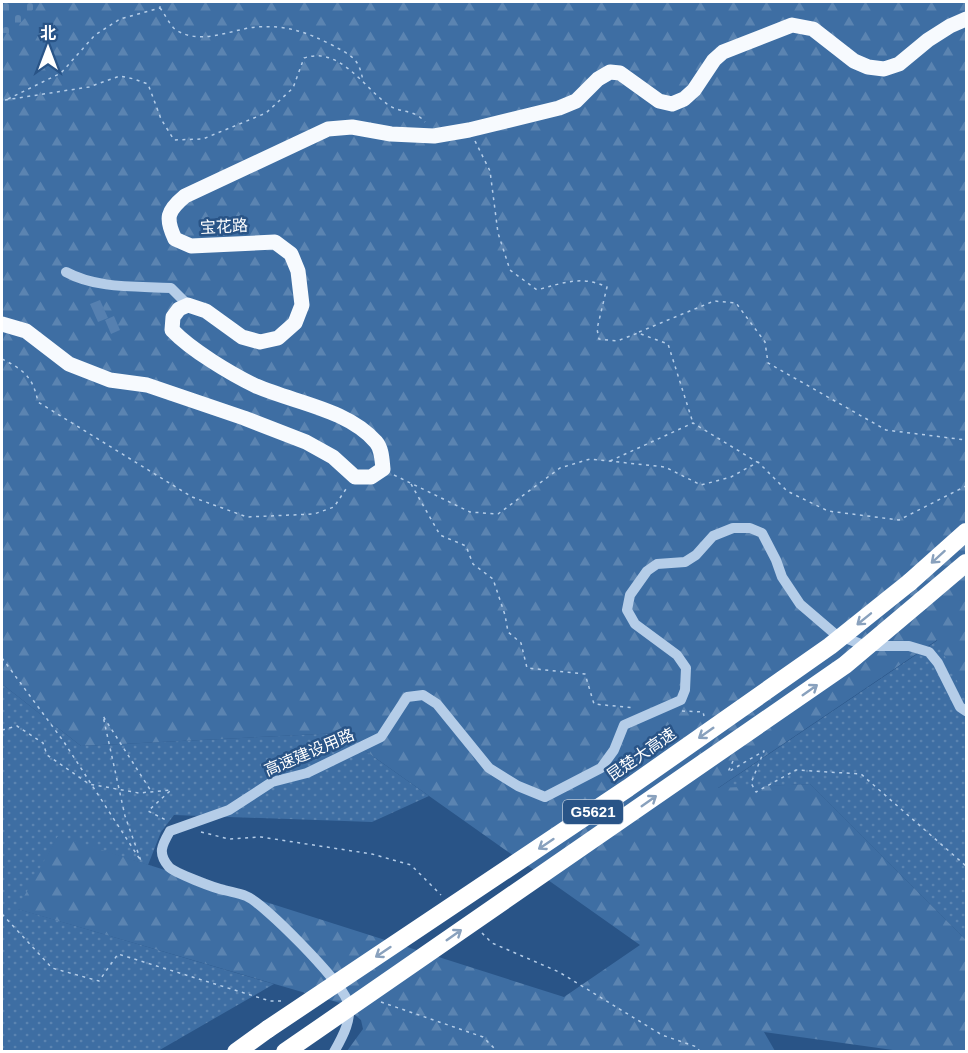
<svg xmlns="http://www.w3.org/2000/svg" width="968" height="1053" font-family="Arial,'Noto Sans SC',sans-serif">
	<defs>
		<pattern id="grass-dots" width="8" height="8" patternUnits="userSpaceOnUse" patternTransform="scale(1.5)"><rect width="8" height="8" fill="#3e6ea3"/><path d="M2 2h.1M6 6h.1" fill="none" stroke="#5b84b1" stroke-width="1.8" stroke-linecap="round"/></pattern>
		<pattern id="forest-firs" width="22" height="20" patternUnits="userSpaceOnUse" patternTransform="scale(1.5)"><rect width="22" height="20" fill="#3e6ea3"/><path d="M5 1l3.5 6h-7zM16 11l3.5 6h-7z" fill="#5b84b1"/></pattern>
		<pattern id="cemetery-stones" width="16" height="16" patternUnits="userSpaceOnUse" patternTransform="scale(1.5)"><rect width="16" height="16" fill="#3e6ea3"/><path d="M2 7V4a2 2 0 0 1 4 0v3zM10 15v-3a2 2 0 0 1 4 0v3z" fill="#5b84b1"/></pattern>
	</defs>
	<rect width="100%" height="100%" fill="#295487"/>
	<!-- grass -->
	<path fill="url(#grass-dots)" d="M938 640 963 692H966V940L810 784 717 789Z
		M2 684 81 746 340 733 429 796 372 822 174 815 161 832 148 865 58 837 18 909 274 984 158 1051H2Z"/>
	<!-- forest -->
	<path fill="url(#forest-firs)" d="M2 2H966V692L963 693 937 640 718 788 810 784 966 940V1051H900L764 1032 775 1051H347L363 1029 361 1020 340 1003 17 909 58 836 564 997 640 945 340 733 81 746 2 684Z"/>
	<!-- cemetery -->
	<path fill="url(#cemetery-stones)" d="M2 2H40L11 33H2Z"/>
	<!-- building -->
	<path fill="#5680b0" d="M100 300 108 318 98 322 90 304Z
		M114 316 120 330 111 334 105 320Z"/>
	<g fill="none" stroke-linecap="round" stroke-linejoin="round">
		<!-- path -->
		<path stroke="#b5cde8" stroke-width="1.5" stroke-dasharray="3 4.5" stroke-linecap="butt" d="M160 8C165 14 170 26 176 30 202 46 231 29 257 27 287 25 306 32 332 45 352 56 359 58 363 81
			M8 99 61 73 95 35 120 19 160 8V2
			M5 100 89 87 120 76 134 79 148 84 161 119 174 140 203 139 266 113 293 88 304 58C339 46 363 86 387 104 400 114 413 108 425 122
			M475 141 490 171 498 233 510 270 537 290C563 283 581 275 607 287L597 329 599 339 617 341 638 333 668 344 693 423
			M639 332 714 301 736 303 765 342 768 363 886 430 966 440
			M2 359C24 370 33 377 38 402L192 497 247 517 314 514 334 507 348 486
			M610 461 693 423 757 462
			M394 475 470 512 498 514 560 468 590 459 665 467 701 485 731 477 758 462 787 491 828 511 899 520 966 486
			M411 484 440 535 466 546 473 564 493 579 505 615 508 632 521 643 527 668 585 674 594 704 635 708
			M2 658 64 742 141 861 125 816 103 716 151 791
			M682 711 703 712 704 716
			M2 730 17 726 43 743 47 755 89 784 139 793 171 790 148 811 168 821
			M733 761 728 772 764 751 751 783 756 792 796 770 861 774 966 866
			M201 832 229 839 261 837 372 854 411 865 441 895
			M2 914 52 968 99 981 118 954 270 1001H284
			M482 933 492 943 559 972 662 1035 697 1047 700 1052
			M381 1002 483 1037 498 1052"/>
		<!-- minor -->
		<path stroke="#b5cde8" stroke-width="10" d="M66 272C97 289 136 286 171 288L188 305
			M334 1052C342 1038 354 1017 347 1000 340 981 265 904 246 896 239 893 231 892 224 890 214 888 175 873 169 867 157 853 162 845 170 831L229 810 272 782 307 773 381 737 407 697 423 695 437 704 489 768 518 786 545 797 601 768 614 750 624 725 681 700 685 690 686 668 677 655 635 624 627 610 630 595 647 571 657 564 685 562 696 555 713 536 733 528H750L762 533 776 560 782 577 800 604 835 634 866 646H909L929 652 938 663 960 707 966 711"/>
		<!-- major -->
		<path stroke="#f7fafe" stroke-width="15" d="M2 324 26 331 69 364 110 380 147 385 244 418 306 442 333 457 355 477H371L383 469C382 460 382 449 376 442 347 409 295 403 256 386 231 374 191 350 172 330L173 317 179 309 188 305 206 311 242 337 260 342 278 338 295 323 302 305 298 271 291 254 275 242 191 246 175 239C165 218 167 211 185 196L328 129 352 127 391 134 434 136 469 130 559 108 576 101 598 79 610 72 620 73 659 101 672 104 684 99 694 90 714 60 723 52 792 25 813 29 854 61 868 67 884 69 899 64 928 40 950 26 966 19"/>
		<!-- highway -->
		<path stroke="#fff" stroke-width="18" d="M910 582 966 532
			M921 601 966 563
			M236 1052 268 1029"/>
		<!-- highway-bridge -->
		<path stroke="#fff" stroke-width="18" d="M268 1029 628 788 830 646 910 582
			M285 1052 845 665 921 601"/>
	</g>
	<!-- one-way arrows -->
	<defs><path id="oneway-shaft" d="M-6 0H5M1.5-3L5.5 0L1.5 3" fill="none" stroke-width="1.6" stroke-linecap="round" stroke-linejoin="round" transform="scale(1.5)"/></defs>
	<g stroke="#89a1bd">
		<use href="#oneway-shaft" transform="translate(938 557) rotate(138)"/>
		<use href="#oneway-shaft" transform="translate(864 619) rotate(141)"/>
		<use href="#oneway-shaft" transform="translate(810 690) rotate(-35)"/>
		<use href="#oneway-shaft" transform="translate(706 733) rotate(145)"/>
		<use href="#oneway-shaft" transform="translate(649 801) rotate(-35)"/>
		<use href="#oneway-shaft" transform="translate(546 844) rotate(146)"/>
		<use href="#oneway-shaft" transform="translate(454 935) rotate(-35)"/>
		<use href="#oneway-shaft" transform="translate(383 952) rotate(146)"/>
	</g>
	<g text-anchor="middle" stroke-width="5" stroke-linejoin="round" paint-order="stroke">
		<!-- shield labels -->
		<rect fill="#295487" stroke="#bfccdb" stroke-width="1.5" x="563" y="800" width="60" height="24" rx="4.5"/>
		<g font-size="15" font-weight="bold" fill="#fff">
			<text x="593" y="817">G5621</text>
		</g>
		<!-- street labels -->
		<g font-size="16" fill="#fff" stroke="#295487">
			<text transform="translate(224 226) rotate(-3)" y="6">宝花路</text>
			<text transform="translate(309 752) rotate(-23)" y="6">高速建设用路</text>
			<text transform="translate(641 754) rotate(-35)" y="6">昆楚大高速</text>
		</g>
	</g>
	<!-- border -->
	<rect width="968" height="1053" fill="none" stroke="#ffffff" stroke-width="6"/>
	<!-- north arrow -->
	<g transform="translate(48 48)" stroke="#295487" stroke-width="4.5" paint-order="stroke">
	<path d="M0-4.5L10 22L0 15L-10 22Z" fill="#ffffff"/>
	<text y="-9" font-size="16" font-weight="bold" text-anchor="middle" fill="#ffffff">北</text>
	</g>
</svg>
